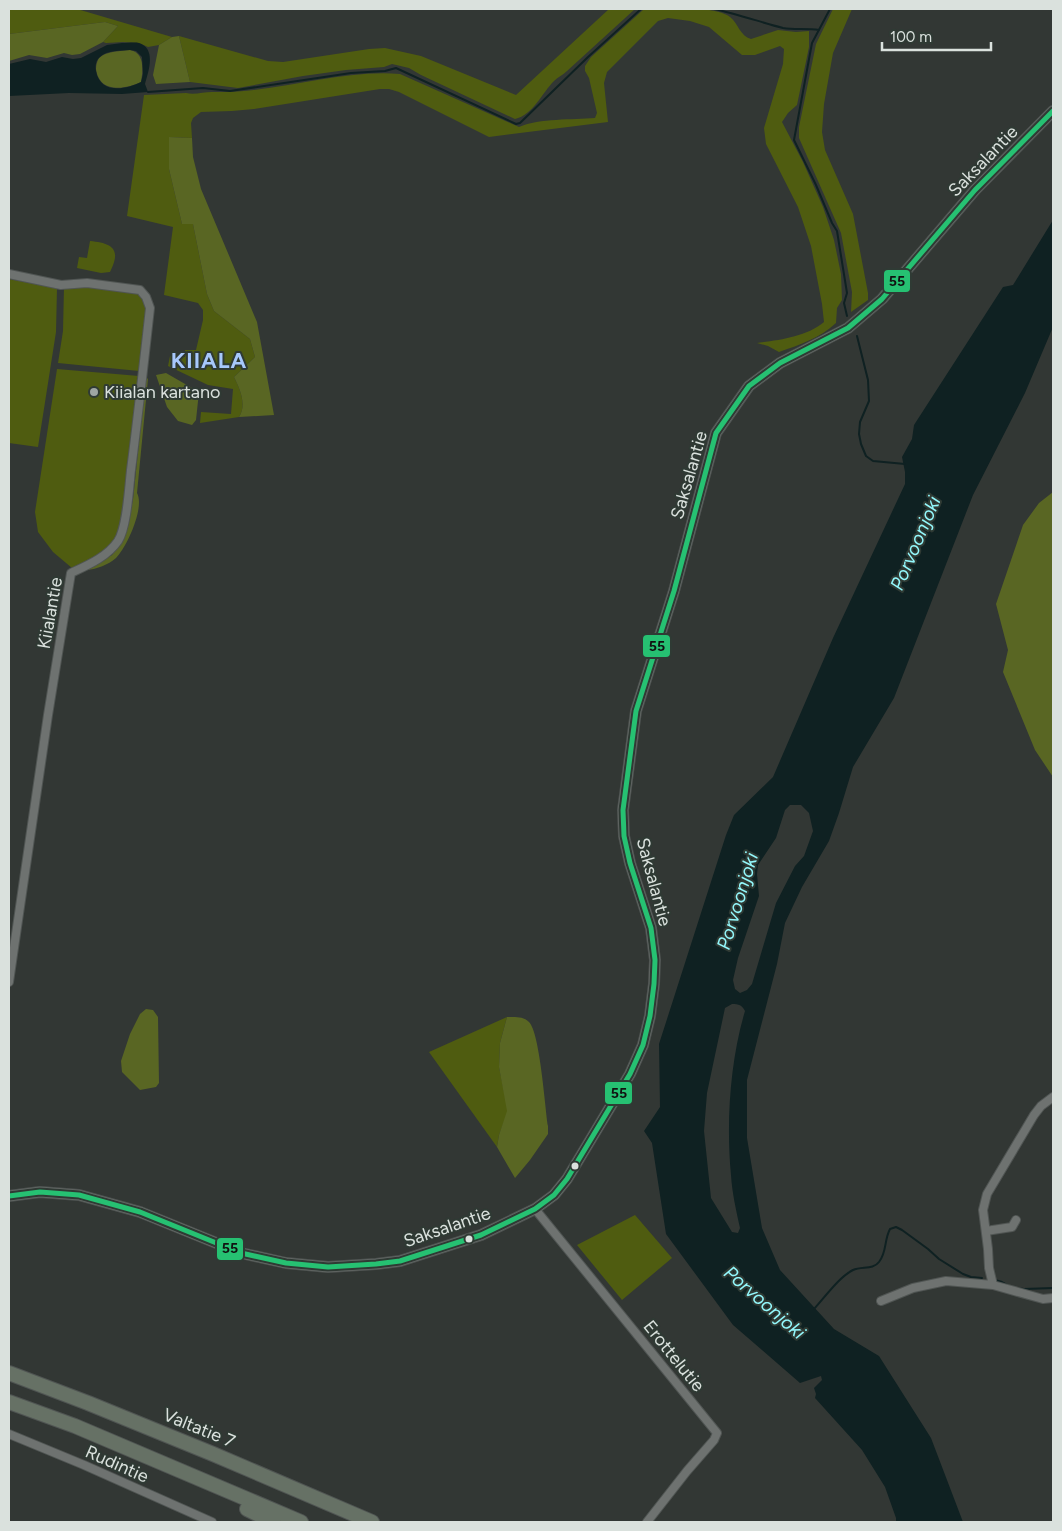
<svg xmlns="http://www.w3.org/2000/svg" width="1062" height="1531" font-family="Figtree,sans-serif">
	<rect width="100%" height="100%" fill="#323734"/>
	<!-- green -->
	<path fill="#4f5c10" d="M9 9H77L172 37 159 45 148 47 139 43 123 42 106 43 103 42 118 26 105 22 9 34Z
		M609 9H635L567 71C563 75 558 77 554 81 542 93 533 115 515 119L421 75 409 68 392 64 384 67 346 70 303 76 238 88 190 82 179 36 268 61 283 62 369 49 385 48 421 56 516 95Z
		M644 9C665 9 714 5 730 17 738 23 740 36 751 39L778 30 796 32 809 31V47L797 105 788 113 782 122 803 162 823 207 834 240 841 274 842 300 837 308 836 323C820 338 799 345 779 352L768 346 757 343C779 340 806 337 824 322L822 304 811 246 798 207 766 144 764 128 783 64 784 49 780 46 755 55H742L709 27 690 21 668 18 658 21 607 72 604 83 608 122 489 137 399 92 389 89H380L254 109 232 111 201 112 193 118 191 123 192 138 169 137V169L182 224H193L207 294 214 311 250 339 255 357 234 377C240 389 247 405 239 417L200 423 201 412 231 414 233 389 208 385 168 366 170 356 185 357V350H196L203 320V310L198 303 164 295 173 227 127 216 144 95 186 93C194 95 204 92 212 92 276 94 338 69 400 74L519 127C540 118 572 120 595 118L597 113 589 78 585 71V66L591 57Z
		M833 9H852L833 53 824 104 822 132 825 150 853 214 868 293V300L851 312 852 292 841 233 799 138V127L816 44Z
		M90 241C112 243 122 249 110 272L101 273 77 268 79 257 87 258Z
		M9 279 57 288 56 332 38 447 9 443Z
		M86 286 137 292 143 299 147 309 139 371 58 363 63 331 64 287Z
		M57 369 139 376 121 520C120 526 119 534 115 539 105 554 88 562 72 568L53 552 38 532 35 512Z
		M507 1017 500 1043 499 1067 508 1111 499 1135 497 1147 429 1052Z
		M635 1215 672 1258 622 1300 577 1245Z"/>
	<!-- forest -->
	<path fill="#596623" d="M105 22 118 26 103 42 80 54 72 55 64 53 47 58 29 55 9 61V34Z
		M179 36 190 82 156 84 153 75 159 45 172 37Z
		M130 50C145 53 143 70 141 82 124 90 99 93 96 69 96 65 97 61 99 58 106 51 121 51 130 50Z
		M169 137 192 138 193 157 201 189 257 322 274 415 239 417C247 405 240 389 234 377L255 357 250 339 214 311 207 294 193 224H182L169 169Z
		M166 373 199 392 196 420 192 425 178 421 167 407 156 375Z
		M146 377 148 379 137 493C145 507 127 547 116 558 108 565 97 569 87 570L112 555 122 541 128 524 133 499Z
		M1053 492V777L1035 750 1003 672 1008 650 996 604 1023 525 1039 503Z
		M146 1009 153 1010 158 1017 159 1083 156 1087 140 1090 122 1072 121 1061 130 1034 140 1014Z
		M507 1017C515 1017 523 1016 529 1022 540 1033 545 1107 548 1126V1134L530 1160 515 1178 497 1147 499 1135 507 1111 499 1067 500 1043Z"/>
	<!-- water -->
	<path fill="#0f2122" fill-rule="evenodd" d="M122 43C127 43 135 42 139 43 157 49 148 72 145 84L148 92 122 94 69 93 9 96V64L30 59 46 62 62 57 73 59 81 58 107 45ZM130 50 136 51 142 57 143 74 141 82C125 90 100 94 96 71 95 66 96 60 100 57 107 50 121 51 130 50Z
		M1053 220V327L1025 393 973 495 894 698 853 767 839 813 829 841 802 887 785 923 777 964 747 1080V1138L762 1228 780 1270 834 1329 879 1356 931 1438 963 1522H896V1518L885 1487 862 1450 815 1398 816 1394 814 1388 822 1380 821 1376 800 1383 733 1325 666 1234 652 1143 644 1131 660 1107 659 1044 726 835 734 815 773 777 833 638 905 484V472L902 457 912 439 914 425 1003 287 1013 285ZM790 805H801L809 813 813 831 804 856 795 866 776 903 752 984 747 990 740 993 735 989 733 980 738 958 759 896 757 874 758 865 776 838 785 810ZM732 1004C739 1004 742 1005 745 1011 730 1061 726 1123 731 1175 732 1192 736 1210 740 1228L738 1233 732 1232 711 1198 704 1131 707 1093 725 1008Z"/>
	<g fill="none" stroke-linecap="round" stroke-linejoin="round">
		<!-- stream -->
		<path stroke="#0f2122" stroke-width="2" d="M714 9C737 14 760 22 783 28 794 30 807 28 819 30
			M830 9 812 43 794 140 816 185 832 223 837 231 847 293 844 303 847 316
			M148 92 203 88 230 91 351 73 385 71 396 68 516 124 520 123 588 57 641 9
			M857 336 868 380 869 401 860 422 859 434 861 444 866 456 873 461 905 464
			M995 1280 1002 1282 1011 1287
			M1016 1288 1024 1289 1053 1288
			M814 1309C825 1297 839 1277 853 1270 862 1266 873 1270 879 1262 887 1252 884 1240 890 1229L896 1227 902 1230 928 1249 939 1259 963 1274 971 1277 982 1278"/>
		<!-- minor casing -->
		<g stroke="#505553" stroke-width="10">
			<path id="minor" d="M9 274 61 285 87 283 140 290 146 297 150 308C144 362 138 416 131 470 129 488 127 527 118 541 107 557 88 565 71 573L48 715 9 982
				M535 1209 717 1433 714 1440 687 1471 647 1522
				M986 1231 1012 1227 1016 1220
				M993 1285 989 1268 988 1249 983 1210 987 1194 1034 1115 1041 1106 1053 1097
				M881 1301 913 1288 946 1281 993 1285 1043 1299 1053 1298
				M9 1434 84 1465 212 1522"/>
		</g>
		<!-- tertiary casing -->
		<g stroke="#505553" stroke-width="12">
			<path id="tertiary" d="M9 1196 40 1192 79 1195 140 1212 241 1253 286 1263 328 1267 376 1264 400 1261 481 1235 535 1209 554 1195 567 1179 630 1074 643 1045 650 1016 654 984 655 960 651 928 630 863 624 836 623 810 636 711 674 591 716 433 749 386 780 363 848 328 882 299 975 190 1053 111"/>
		</g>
		<!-- motorway casing -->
		<g stroke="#505553" stroke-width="16">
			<path id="motorway" d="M9 1373 88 1403 213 1454 372 1522
				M9 1402 75 1426 301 1522
				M247 1509 273 1522"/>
		</g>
		<!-- minor -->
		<use href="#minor" stroke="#6e7270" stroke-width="8"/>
		<!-- tertiary -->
		<use href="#tertiary" stroke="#6e7270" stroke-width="10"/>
		<!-- motorway -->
		<use href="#motorway" stroke="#667165" stroke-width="14"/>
		<!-- bus-1 casing -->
		<g stroke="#2f3a34" stroke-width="9">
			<path id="bus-1" d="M9 1196 40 1192 79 1195 140 1212 241 1253 286 1263 328 1267 376 1264 400 1261 481 1235 535 1209 554 1195 567 1179 630 1074 643 1045 650 1016 654 984 655 960 651 928 630 863 624 836 623 810 636 711 674 591 716 433 749 386 780 363 848 328 882 299 975 190 1053 111"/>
		</g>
		<!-- bus-1 -->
		<use href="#bus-1" stroke="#26c172" stroke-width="5"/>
	</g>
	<!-- markers -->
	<circle fill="#9fa6a2" stroke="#2f3a34" stroke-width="2" cx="94" cy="392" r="5"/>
	<g fill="#dae1dd" stroke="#2f3a34" stroke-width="2">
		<circle cx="575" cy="1166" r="4.5"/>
		<circle cx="469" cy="1239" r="4.5"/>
	</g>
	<g text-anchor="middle" stroke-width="4" stroke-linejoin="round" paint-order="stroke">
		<!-- street labels -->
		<g font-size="18" fill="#dae1dd" stroke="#2f3a34">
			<text transform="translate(983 161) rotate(-46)" y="6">Saksalantie</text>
			<text transform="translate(689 475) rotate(-74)" y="6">Saksalantie</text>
			<text transform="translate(50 613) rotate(-80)" y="6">Kiialantie</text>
			<text transform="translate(654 882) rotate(75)" y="6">Saksalantie</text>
			<text transform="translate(447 1227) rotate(-19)" y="6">Saksalantie</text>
			<text transform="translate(674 1356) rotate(51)" y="6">Erottelutie</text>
			<text transform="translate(199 1428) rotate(22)" y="6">Valtatie 7</text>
			<text transform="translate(117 1464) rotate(24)" y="6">Rudintie</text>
		</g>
		<!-- poi labels -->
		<g font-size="18" fill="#dae1dd" stroke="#2f3a34" text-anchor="start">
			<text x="104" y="398">Kiialan kartano</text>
		</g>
		<!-- water labels -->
		<g font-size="19" font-style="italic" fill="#93f8fc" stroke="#2f3a34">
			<text transform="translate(915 543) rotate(-67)" y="7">Porvoonjoki</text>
			<text transform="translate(737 901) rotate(-73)" y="7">Porvoonjoki</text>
			<text transform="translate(765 1302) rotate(41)" y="7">Porvoonjoki</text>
		</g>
		<!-- district labels -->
		<g font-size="22" font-weight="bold" letter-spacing="1" fill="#a7c8fb" stroke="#2f3a34">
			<text x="209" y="368">KIIALA</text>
		</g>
	</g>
	<g stroke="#2f3a34" stroke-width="2">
		<rect x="883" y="269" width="28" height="24" rx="5" fill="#26c172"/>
		<rect x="642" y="634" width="29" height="24" rx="5" fill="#26c172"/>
		<rect x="604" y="1081" width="29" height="24" rx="5" fill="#26c172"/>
		<rect x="216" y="1237" width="28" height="24" rx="5" fill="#26c172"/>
	</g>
	<g font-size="14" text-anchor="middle" font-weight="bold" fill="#111">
		<text x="897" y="286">55</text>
		<text x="657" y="651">55</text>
		<text x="619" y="1098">55</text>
		<text x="230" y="1253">55</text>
	</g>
	<!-- border -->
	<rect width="1062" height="1531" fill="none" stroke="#dae1dd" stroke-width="20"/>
	<!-- scale -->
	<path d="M882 42v8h109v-8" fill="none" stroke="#dae1dd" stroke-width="2.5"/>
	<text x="890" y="42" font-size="15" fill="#dae1dd" stroke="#2f3a34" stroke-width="4" paint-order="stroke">100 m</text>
</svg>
